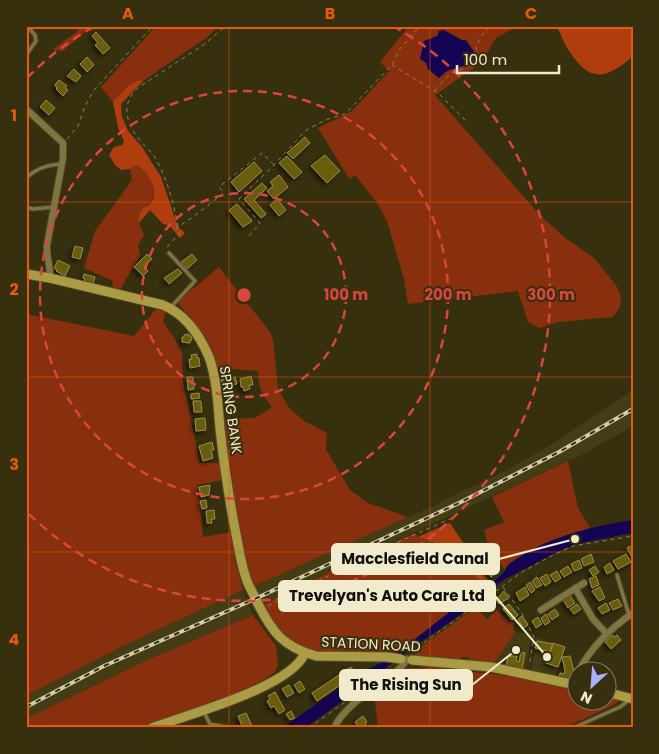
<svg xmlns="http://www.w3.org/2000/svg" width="659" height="754" font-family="Poppins,sans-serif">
	<defs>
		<filter id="shadow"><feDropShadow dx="-2.5" dy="2.5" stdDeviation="2.5" flood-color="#0009"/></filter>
	</defs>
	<rect width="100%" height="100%" fill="#37300e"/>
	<!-- built -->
	<path fill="#433c14" d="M633 390V426L583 454 338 568 262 605 254 586 366 534 429 508 503 472 559 440Z
		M243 590 253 615 145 661 26 719V696L121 647Z
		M516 631 531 636 526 671 493 665Z
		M536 637 565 647 554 677 532 671Z"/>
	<!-- green -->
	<path fill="#882f0d" d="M75 26H92L63 51 52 50 78 31Z
		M156 26H219L206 38 143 81 117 107 101 87Z
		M409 26H525L512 29 496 38 481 63 435 95 539 214 564 237 594 258 616 285 621 296 620 307 613 317 559 322 539 328 528 322 518 291 408 304 404 279 387 221 377 203 355 175 350 179 347 175 318 128 352 111 389 71 380 62Z
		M137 165C148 172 159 189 151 202 148 206 142 207 140 213 137 221 141 228 144 235L138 246 140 255 120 290 112 289 113 281 84 268 95 231 132 180 130 169Z
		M219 267 270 332 273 339 278 389 289 408 304 421 327 433 326 449 350 490 368 503 408 517 254 586 246 569 238 524 224 419 255 418 272 407C262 396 258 385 258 371L216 368 208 343 193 321 177 302Z
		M156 309 166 311 163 322 175 339 182 353 183 382 200 463H221L223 480 198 485 203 537 231 532 235 560 243 590 121 647 26 696V314L134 336Z
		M568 461 578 508 590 528 545 544 507 566 505 570 489 548 484 530 504 522 492 497Z
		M415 533 418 537 447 548 484 585 397 653 321 652 296 646 283 638 262 605 338 568Z
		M476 607 487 619 497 610 509 622H513L514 631H516L493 665 470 661 468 657H462L460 660 414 655 419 648Z
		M253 615 276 646 278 665 275 672 265 679 242 691 142 728H26V719L36 714 145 661Z
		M435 667 524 678 576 689V702H606L607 696 621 700 612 706 564 728H378L374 694 372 692 407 668Z"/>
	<!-- forest -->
	<path fill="#b03d0d" d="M555 26H633V56C603 83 587 81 566 46 562 39 561 32 555 26Z
		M139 80 143 81 121 104 122 117 128 131 142 147 161 177 178 227 185 233 180 238 170 226 163 224 150 210 139 223C139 218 139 212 143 208 145 206 148 206 150 204 161 192 148 172 137 165L130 169 121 170 115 165 109 155 114 147 122 145 124 141 118 128 113 102 130 85Z
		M450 523 490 583 487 585H484L447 547 418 537Z"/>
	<!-- water -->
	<path fill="#150453" d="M444 30 462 40H466L475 53V59L463 66 447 71 439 78 428 69 426 63 420 59 424 41 437 36 439 31Z
		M633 520V533L585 542 565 548 505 579 491 589 486 597 402 655 370 681 305 728H282L362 672 391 658 484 585H487C492 582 499 578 503 573 506 570 506 567 509 564 546 537 589 527 633 520Z"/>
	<!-- building -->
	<path fill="#6a5c08" stroke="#988c4c" filter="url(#shadow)" d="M96 32 110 48 103 54 95 45 98 43 92 36Z
		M87 57 94 65 87 72 80 64Z
		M74 69 81 76 76 82 67 76Z
		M59 80 67 86 65 88 68 90 63 96 56 89 57 88 55 85Z
		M46 100 55 108 49 115 40 107Z
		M305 137 310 143 293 159 287 153Z
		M325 155 340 171 327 183 311 166Z
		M287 156 302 172 294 179 279 163Z
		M254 162 262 171 239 192 231 182Z
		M279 175 288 187 274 199 267 191 273 186 270 182Z
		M262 183 267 188 254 200 266 214 261 218 244 199Z
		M277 199 286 210 279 216 270 205Z
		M237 204 252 221 243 227 229 210Z
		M75 246 83 248 80 259 72 257Z
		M147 254 152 259 144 267 148 271 143 276 134 267Z
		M192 254 197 260 187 269 181 262Z
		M58 260 70 266 65 276 56 271 57 270 54 268Z
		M178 269 182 273 169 284 164 278Z
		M84 274 95 277 93 284 84 282 85 279 83 278Z
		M189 334V336H191L192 340H190V343L182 342V337H184V335Z
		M197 354V358H199L200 366 190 368 189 359H192L191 355Z
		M251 376 253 385H249L250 389 244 391 243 387H241L240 379Z
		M187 377H193L194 389 188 390Z
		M235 377 237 384 230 385 231 389 223 391 221 380Z
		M199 393 200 398 191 399V394Z
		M193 401H201L202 412H194Z
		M205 418 206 430 196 431 195 419Z
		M212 442 214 450H211L213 458 203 461 199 446Z
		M210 485 209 495 201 497 199 487Z
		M206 500 207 508 202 509 200 501Z
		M214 510 215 519H211L212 523H207L206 511Z
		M633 545V559L627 548Z
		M591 554 594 562 584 566 581 559Z
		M626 554 631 562 618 569 613 561Z
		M579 560 582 568 574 571 571 564Z
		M610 563 614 570 607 574 604 567Z
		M489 565 495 574 491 577 484 567Z
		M568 566 572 572 564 577 560 571Z
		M595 566 599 572 593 576 589 570Z
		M557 571 561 578 555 582 550 575Z
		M547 574 551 582 545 586 540 578Z
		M596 576 599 585 592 588 589 579Z
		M537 577 542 585 536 588 532 581Z
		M530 582 535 590 531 593 526 585Z
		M525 587 529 595 520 601 516 593Z
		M600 587 605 598 599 601 592 591Z
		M504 591 509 598 499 604 496 600Z
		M569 594 575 603 568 608 562 598Z
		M618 599 622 606 613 610 609 603Z
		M606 603 610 610 602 614 598 608Z
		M509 604 518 615 512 620 503 609Z
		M577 604 581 609 574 614 570 609Z
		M555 609 559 615 552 620 548 614Z
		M546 614 550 622 545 625 541 618Z
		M522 616 528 625 523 628 518 619Z
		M538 617 542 624 536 628 532 621Z
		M612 635 614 637 617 635 621 640 611 649 605 642Z
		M537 641 553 644 550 652 535 648Z
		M553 643 565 647 558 667 546 663Z
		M521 652 525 653 522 669 506 667 508 656H517L516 661 519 662Z
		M570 656 574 671 573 679 570 678V681L559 679 560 673 564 674 565 670 562 657Z
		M351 667 356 674 317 701 312 693Z
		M300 681 305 689 299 693 294 685Z
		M289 685 294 693 287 697 282 689Z
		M275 692 285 710 279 714 274 706 271 708 267 701 270 699 268 696Z
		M291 711 295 718 290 720 286 714Z
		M246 713 253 728H239L242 726 238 716Z
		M363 716 367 722 365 723 368 728H359L355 722Z"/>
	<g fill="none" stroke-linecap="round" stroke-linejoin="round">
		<!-- lane casing -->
		<g stroke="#554e2c" stroke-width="5">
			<path id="lane" d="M26 55 36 41 35 35 27 26
				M26 178C37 168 47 165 62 164
				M26 207 33 209 53 207
				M169 253 195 281 171 307
				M617 575 629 615
				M204 712 210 724 232 728
				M573 728 620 707 629 700"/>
		</g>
		<!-- street casing -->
		<g stroke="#554e2c" stroke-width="8">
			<path id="street" d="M26 109 63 143V158L47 245C46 257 51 267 50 278
				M575 588 593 619 607 634
				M541 610 584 583
				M578 672C591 647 611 628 633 613
				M334 728C341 712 365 693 380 683 390 676 401 670 407 659"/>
		</g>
		<!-- secondary casing -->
		<g stroke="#554e2c" stroke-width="11">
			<path id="secondary" d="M26 274 50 278 163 305C185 314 200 336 209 357 217 379 218 406 220 429 224 464 229 499 236 534 239 549 241 564 246 578 248 586 254 594 257 602 272 632 283 647 316 656L387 657
				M412 660 491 667 576 685
				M606 692 633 699
				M152 728C188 714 290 688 305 653"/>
		</g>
		<!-- path -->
		<path stroke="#898261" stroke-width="1" stroke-dasharray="4 4" stroke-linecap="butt" d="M392 65 438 93 468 123
			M435 90 450 74 470 66 479 60 476 47 481 36 491 26
			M67 139 78 126 85 106 94 90 153 26
			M178 227C174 204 168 182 157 161 153 152 144 146 138 138 125 121 121 102 139 87L202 46 226 26
			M249 236 260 223 239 199 274 165 305 131 325 120 345 114 392 65 399 50 420 26
			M167 247 180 233 176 228 193 217 224 193 219 187 262 153 274 165
			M503 587 521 612 534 637 529 666
			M268 606 380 550 452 518
			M411 652 522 572 553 555 573 546 633 536
			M383 672 390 666
			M309 728 345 702"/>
		<!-- lane -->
		<use href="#lane" stroke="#7e7542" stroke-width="3"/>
		<!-- street -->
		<use href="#street" stroke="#7e7542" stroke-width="6"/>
		<!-- secondary -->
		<use href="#secondary" stroke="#ab9b45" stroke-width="9"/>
		<!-- rail casing -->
		<g stroke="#d2ccac" stroke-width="4">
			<path id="rail" d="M26 707 104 666 259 597 459 503 559 452 633 409"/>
		</g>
		<!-- rail -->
		<use href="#rail" stroke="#37300e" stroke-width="2" stroke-dasharray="5.5" stroke-linecap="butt"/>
		<!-- secondary-bridge casing -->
		<g stroke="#554e2c" stroke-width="11" stroke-linecap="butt">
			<path id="secondary-bridge" d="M387 657 401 659"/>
		</g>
		<!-- secondary-bridge -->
		<use href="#secondary-bridge" stroke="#ab9b45" stroke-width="9"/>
	</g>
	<!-- grid -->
	<path fill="none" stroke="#e8590c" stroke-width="1" stroke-opacity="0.55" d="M229 26V728M430 26V728M26 202H633M26 377H633M26 552H633"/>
	<!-- distance rings -->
	<g fill="none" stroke="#da4540" stroke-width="2.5" stroke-dasharray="9 6">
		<circle cx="244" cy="295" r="102"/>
		<circle cx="244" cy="295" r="204"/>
		<path d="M27 78A307 307 0 0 1 95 26M393 26A307 307 0 1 1 27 512"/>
	</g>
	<g text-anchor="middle" stroke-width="4" stroke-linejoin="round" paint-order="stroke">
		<!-- street labels -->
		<g font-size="14" fill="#f1ebcb" stroke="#37300e">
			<text transform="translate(231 410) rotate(82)" y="5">SPRING BANK</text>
			<text transform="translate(371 644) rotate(3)" y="5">STATION ROAD</text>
		</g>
	</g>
	<circle cx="244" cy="295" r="8" fill="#da4540" stroke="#37300e" stroke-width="2.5"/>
	<g font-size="15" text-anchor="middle" font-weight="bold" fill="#da4540" stroke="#37300e" stroke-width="4" stroke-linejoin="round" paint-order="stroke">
		<text x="346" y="300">100 m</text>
		<text x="448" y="300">200 m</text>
		<text x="551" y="300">300 m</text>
	</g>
	<!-- callouts -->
	<path fill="none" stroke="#f1ebcb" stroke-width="2" d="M575 539L499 559M547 657L495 596M516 650L472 685"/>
	<g fill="#f1ebcb" stroke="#37300e" stroke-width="2">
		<circle cx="575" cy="539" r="5"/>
		<circle cx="547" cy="657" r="5"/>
		<circle cx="516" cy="650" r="5"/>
	</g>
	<g fill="#f1ebcb" stroke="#f1ebcb" stroke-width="2">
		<rect x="332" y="544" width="167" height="30" rx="5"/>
		<rect x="279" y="581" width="216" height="30" rx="5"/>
		<rect x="340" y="670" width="132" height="30" rx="5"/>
	</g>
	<g font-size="15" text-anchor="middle" font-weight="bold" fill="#111">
		<text x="415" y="564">Macclesfield Canal</text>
		<text x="387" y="601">Trevelyan's Auto Care Ltd</text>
		<text x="406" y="690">The Rising Sun</text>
	</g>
	<!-- border -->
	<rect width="659" height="754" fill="none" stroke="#37300e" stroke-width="55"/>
	<!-- north arrow -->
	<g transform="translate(592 686) rotate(206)"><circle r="24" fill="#37300e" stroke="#817b5a"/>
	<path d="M0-4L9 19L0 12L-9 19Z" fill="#a8b0fc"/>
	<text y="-8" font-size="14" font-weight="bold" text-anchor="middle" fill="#f1ebcb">N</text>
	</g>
	<!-- scale -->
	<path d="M457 65v8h102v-8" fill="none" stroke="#f1ebcb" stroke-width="2.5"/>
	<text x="464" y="65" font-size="15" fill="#f1ebcb" stroke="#37300e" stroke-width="4" paint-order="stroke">100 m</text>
	<rect x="28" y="28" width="604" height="698" fill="none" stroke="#e8590c" stroke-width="2"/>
	<g font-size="16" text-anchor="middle" font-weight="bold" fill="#e8590c">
		<text x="128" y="19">A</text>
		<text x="330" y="19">B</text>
		<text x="531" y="19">C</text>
		<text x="14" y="121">1</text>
		<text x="14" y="295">2</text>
		<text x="14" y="470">3</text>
		<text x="14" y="645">4</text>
	</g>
</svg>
